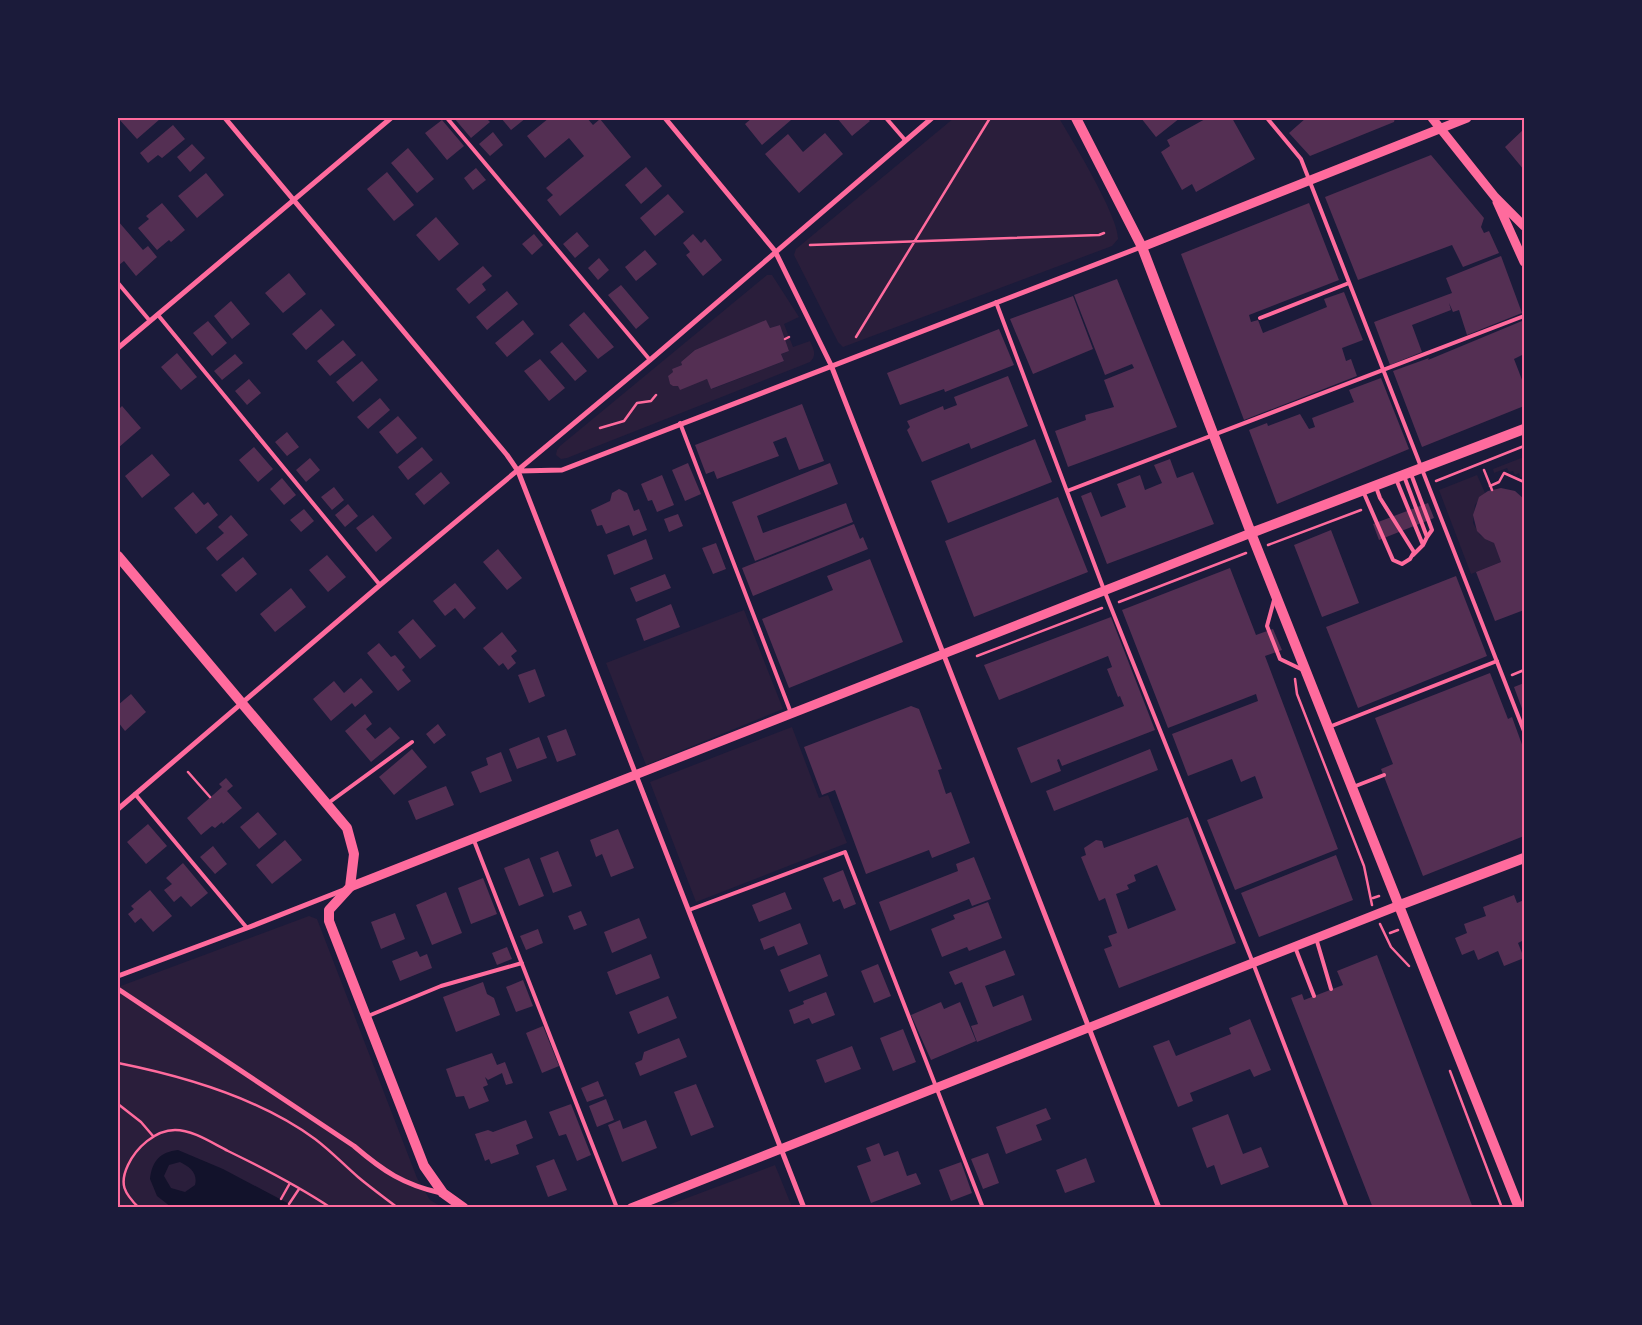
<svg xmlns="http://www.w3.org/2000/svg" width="1642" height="1325" font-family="'Roboto Serif',serif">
	<rect width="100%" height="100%" fill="#1b1b3a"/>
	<!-- green -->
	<path fill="#2a1e3b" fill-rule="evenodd" d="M954 118H1059C1072 140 1119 217 1118 239L1112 246 843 347 838 342 794 255 796 249Z
		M767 275H772L799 317 784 324 793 347 810 341C814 350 817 355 810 362L567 458 561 459 556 455 557 450 560 446ZM766 321 770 328 780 325 789 351 781 354 784 361 712 389 707 379 675 386 670 384 668 376 673 372 672 369 682 365 681 362 695 350Z
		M1524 457V477H1520L1519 473 1515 475 1513 471 1509 472 1507 468 1494 473 1493 469Z
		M1477 475 1485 493 1475 505 1473 523 1480 535 1494 543 1501 562 1471 574 1439 490Z
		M744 610 783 709 646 765 606 663Z
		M792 727 819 798 828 795 847 843 696 902 650 782Z
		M309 916 317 919 417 1178 430 1200 442 1207 118 1208V987Z
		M775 1165 792 1207H663Z"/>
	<!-- water -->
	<path fill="#12122b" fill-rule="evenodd" d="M178 1150 223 1169 295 1207H171L157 1196 150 1179C152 1161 160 1152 178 1150ZM180 1162C190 1167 198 1173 195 1185L185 1192 171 1188 164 1176 169 1165Z"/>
	<!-- building -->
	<path fill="#542f53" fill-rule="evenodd" d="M118 118H158L160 119 137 139Z
		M454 118H486L490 122 471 138Z
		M501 118H526L511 130Z
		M549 118H587L593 125 600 119 631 157 560 216 547 200 553 195 546 188 584 156 569 138 545 158 527 136Z
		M752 118H789L791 120 762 145 745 124Z
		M837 118H867L870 121 852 136Z
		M1141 118H1180L1156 137Z
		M1207 118H1232L1255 159 1196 192 1192 184 1182 190 1161 152 1170 146 1167 140Z
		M1306 118 1322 119 1395 118 1394 122 1310 156 1289 133Z
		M442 120 464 146 447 160 425 133Z
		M173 125 185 139 162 158 158 155 148 163 140 153Z
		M1524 129V170L1505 147Z
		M493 132 503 145 490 156 479 144Z
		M825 133 843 154 799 193 765 154 788 134 803 152Z
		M192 144 205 158 190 172 177 157Z
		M408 148 434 179 417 193 391 163Z
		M1431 155 1484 218 1481 227 1484 233 1489 231 1499 253 1463 267 1452 245 1358 280 1325 197Z
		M646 167 662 186 641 204 625 185Z
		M476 168 486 180 473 190 464 178Z
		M387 172 414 205 394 221 367 189Z
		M206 173 224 195 197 218 178 196Z
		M668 194 684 212 655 236 640 218Z
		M162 203 185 230 171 242 169 240 157 250 138 228 149 219 146 216Z
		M1309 203 1339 280 1249 315 1251 322 1258 320 1263 333 1327 307 1324 299 1344 292 1363 340 1342 348 1346 361 1351 359 1357 376 1244 420 1181 254Z
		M436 217 459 244 439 261 416 235Z
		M118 221 143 250 148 246 157 257 136 276 124 261 119 265 118 263Z
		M577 232 589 246 575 258 563 244Z
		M534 234 543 245 532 255 522 244Z
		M693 234 701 243 705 239 722 260 703 276 686 255 690 252 683 243Z
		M645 250 657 264 636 281 625 267Z
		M1501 256 1522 313 1467 335 1459 310 1453 312 1449 303 1451 310 1412 325 1422 352 1390 365 1374 322 1452 293 1446 278Z
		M599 258 609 270 598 280 588 268Z
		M483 266 492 276 482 284 486 290 469 304 456 289Z
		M289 273 306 294 283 313 265 293Z
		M1117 279 1177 427 1068 467 1055 431 1086 420 1085 415 1114 407 1104 380 1134 368 1132 364 1105 375 1074 295Z
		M621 285 649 318 636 329 608 295Z
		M507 291 518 304 487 330 476 317Z
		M1073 296 1093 349 1033 374 1010 319Z
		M231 301 250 324 232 339 214 316Z
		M321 309 335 325 306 350 292 334Z
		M584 312 614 347 598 359 569 325Z
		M523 320 534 334 507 357 495 343Z
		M766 320 770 328 780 325 789 351 781 354 784 361 711 389 707 379 680 390 678 386H673L670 384 668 376 673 372 672 369 682 365 681 362 695 350Z
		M208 321 227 343 212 356 193 333Z
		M1522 321 1524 326V354L1514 359 1524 385V406L1422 447 1393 371 1429 358 1428 360Z
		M999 329 1014 365 945 392 944 389 900 405 887 373Z
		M343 340 356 355 330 376 317 361Z
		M562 342 587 371 575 381 550 352Z
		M177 353 197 377 181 390 161 367Z
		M235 354 243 363 222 380 214 371Z
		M540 359 565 388 549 401 524 371Z
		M362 361 378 380 353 402 336 382Z
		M1008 376 1028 426 971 449 969 443 922 462 907 430 910 427 907 421 943 406 944 410 957 405 954 397Z
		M1381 378 1409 449 1277 504 1249 430 1267 423 1268 426 1300 414 1309 429 1315 427 1312 418 1354 402 1349 390Z
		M249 379 261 393 247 405 235 391Z
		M380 398 390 410 368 429 357 417Z
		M802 404 824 461 799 470 786 437 773 442 779 456 717 479 714 471 706 474 695 445Z
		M122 406 141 428 118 448V410Z
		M398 416 417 438 397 454 379 432Z
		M287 432 299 447 287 456 275 442Z
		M1035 439 1052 482 948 523 931 481Z
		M254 447 273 469 258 482 239 460Z
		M422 447 433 460 408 480 398 467Z
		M152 454 170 475 142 498 125 476Z
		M310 458 320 470 306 482 296 470Z
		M1170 459 1177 478 1193 472 1214 524 1107 564 1081 496 1091 492 1101 517 1126 507 1117 484 1140 475 1145 490 1162 483 1154 465Z
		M688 463 701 494 685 501 672 470Z
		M830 463 838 484 757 516 763 533 846 503 853 522 755 561 732 502Z
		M441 472 450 483 424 505 415 494Z
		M662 475 674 505 657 512 652 500 648 501 641 484Z
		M282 478 296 495 284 505 270 489Z
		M334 487 344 500 332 510 321 497Z
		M1501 488 1515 491 1524 499V610L1495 621 1476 572 1501 562 1494 543 1485 539 1477 531 1473 515 1479 497 1488 491Z
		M619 489 627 493 634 511 639 509 647 530 633 536 629 525 606 534 602 525 597 526 591 510 610 501 612 493Z
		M193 492 204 505 208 502 218 515 196 534 174 508Z
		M1058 497 1088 572 974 617 945 541Z
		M1428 503 1434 518 1379 540 1373 524Z
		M348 504 358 516 345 527 335 515Z
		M304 509 314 521 301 532 290 520Z
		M678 514 683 526 669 532 664 519Z
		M231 515 248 535 217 561 206 548 224 533 218 527Z
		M373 515 392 538 376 552 356 528Z
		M854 524 860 539 863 537 868 549 753 596 742 568Z
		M1331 530 1359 603 1322 617 1294 545Z
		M646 539 653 559 614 575 607 555Z
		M716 543 726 569 713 574 702 548Z
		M498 549 522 578 507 590 483 562Z
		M327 555 346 577 328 592 309 570Z
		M243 557 257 574 236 592 221 575Z
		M870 559 903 642 789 688 762 619 833 590 827 576Z
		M1230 568 1256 635 1273 629 1282 650 1265 656 1338 849 1235 890 1207 820 1263 798 1255 776 1241 782 1232 759 1188 776 1172 734 1258 701 1256 694 1168 728 1122 610Z
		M665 574 671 588 636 602 630 588Z
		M1456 576 1487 656 1358 708 1326 627Z
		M455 583 476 608 464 619 455 608 445 616 433 601Z
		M291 588 306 607 275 632 260 614Z
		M671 604 680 627 644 641 636 619Z
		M1111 617 1155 730 1062 766 1059 759 1057 760 1061 771 1031 783 1017 748 1124 706 1120 696 1118 697 1107 669 1112 667 1108 656 999 700 984 665Z
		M413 619 436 646 420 659 398 632Z
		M502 632 517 651 511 656 516 663 508 670 503 663 499 666 483 648Z
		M379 643 391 657 395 655 405 667 402 670 411 681 398 691 367 653Z
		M535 669 545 696 529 703 518 675Z
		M1490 673 1508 719 1512 717 1524 750V836L1423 876 1381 769 1393 764 1375 718Z
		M361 678 373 692 355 707 352 703 331 721 313 699 334 681 344 693Z
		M1524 683V714L1514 687Z
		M131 694 146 712 125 731 118 722V705Z
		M911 706 919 709 942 769 938 770 946 794 951 792 970 843 932 858 929 850 866 874 835 790 822 795 804 747Z
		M365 714 372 724 366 729 375 739 390 727 400 738 371 762 345 731Z
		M438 724 446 735 434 744 426 734Z
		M566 729 576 755 557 762 547 736Z
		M539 737 547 758 517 769 509 749Z
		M412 749 427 767 394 795 379 777Z
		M1150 749 1158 770 1054 811 1046 791Z
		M501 752 512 781 480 793 471 772 488 765 486 758Z
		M226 778 233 786 227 791 242 808 223 824 222 822 215 828 212 826 201 835 187 818 222 787 219 784Z
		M446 786 454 805 416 820 408 801Z
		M258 812 277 834 259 849 240 827Z
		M1188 817 1236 943 1119 988 1104 949 1112 946 1108 936 1117 933 1105 898 1099 901 1081 857 1086 855 1084 848 1096 840 1102 841 1104 848ZM1157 865 1176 910 1128 929 1116 894 1129 889 1127 885 1136 881 1134 875Z
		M148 824 167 846 146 864 127 842Z
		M618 829 634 868 611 877 602 854 596 857 590 840Z
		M285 840 302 860 272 884 256 865Z
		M213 846 227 864 215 874 200 857Z
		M558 851 572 886 553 893 540 858Z
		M1336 855 1353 900 1259 937 1241 893Z
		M974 857 991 899 972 906 969 899 890 931 879 902 958 871 956 864Z
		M529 858 544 896 519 906 504 868Z
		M183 863 208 893 191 907 181 896 174 902 164 890 172 884 166 878Z
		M843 870 856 904 844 909 840 899 833 902 823 878Z
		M483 878 497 914 471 924 458 888Z
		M150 890 172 916 153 932 141 918 135 923 128 914 134 909 131 906Z
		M446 892 462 933 432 945 416 905Z
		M785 892 792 909 759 922 752 905Z
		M1514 895 1517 903 1524 900V940L1518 943 1524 958 1504 966 1498 951 1478 960 1474 950 1462 955 1455 938 1467 933 1464 924 1486 916 1483 907Z
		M988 902 1002 938 969 951 967 947 942 957 931 929 955 919 953 915Z
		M581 911 587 925 574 930 568 916Z
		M395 913 405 939 381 949 371 922Z
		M639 918 647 938 612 953 604 932Z
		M800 923 808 944 778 956 774 946 764 950 760 939Z
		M538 929 543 943 526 950 520 936Z
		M507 947 512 959 497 965 492 953Z
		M1005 950 1015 975 985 986 993 1007 1023 995 1032 1020 977 1042 971 1026 978 1024 962 982 955 985 949 972Z
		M417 951 420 957 427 954 432 968 400 981 392 961Z
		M651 954 660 978 616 995 607 972Z
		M820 954 828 976 789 992 780 970Z
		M1377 955 1473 1208H1373L1291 998 1302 994 1304 1000 1343 985 1337 971Z
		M878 964 891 996 874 1003 861 971Z
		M523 980 533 1006 516 1012 506 987Z
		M483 982 487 994 494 998 500 1015 456 1032 443 997Z
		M826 992 835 1015 812 1024 809 1018 794 1024 789 1010 804 1004 803 1001Z
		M668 996 677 1018 638 1034 629 1012Z
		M941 1002 944 1009 960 1002 976 1041 931 1060 911 1015Z
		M1250 1019 1271 1070 1254 1077 1250 1069 1190 1093 1193 1101 1178 1107 1153 1046 1169 1040 1176 1056 1231 1034 1229 1028Z
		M543 1026 559 1066 542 1073 526 1033Z
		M903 1029 916 1062 893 1071 880 1038Z
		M679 1038 687 1057 640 1076 635 1063 642 1060 644 1052Z
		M852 1046 861 1069 825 1083 816 1060Z
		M492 1053 497 1065 505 1062 513 1083 506 1085 502 1073 488 1080 485 1077 488 1085 483 1087 489 1101 469 1109 464 1096 456 1097 446 1069Z
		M598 1081 604 1096 587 1102 581 1088Z
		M696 1084 714 1127 691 1136 674 1092Z
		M606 1099 614 1120 597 1127 589 1106Z
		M571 1104 591 1155 577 1161 566 1134 559 1136 549 1112Z
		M1046 1108 1051 1119 1036 1125 1042 1140 1006 1154 996 1127Z
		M1228 1114 1243 1154 1261 1147 1269 1167 1221 1185 1214 1165 1207 1168 1192 1128Z
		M526 1120 533 1138 516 1145 519 1154 491 1164 489 1159 485 1161 475 1134 488 1130 493 1132Z
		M620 1120 623 1129 646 1120 657 1148 622 1162 608 1125Z
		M879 1143 884 1156 898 1151 907 1176 916 1173 921 1184 871 1203 857 1166 871 1161 866 1148Z
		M988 1153 999 1183 983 1189 971 1159Z
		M1086 1158 1095 1182 1065 1193 1056 1170Z
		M554 1159 567 1190 548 1197 536 1166Z
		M961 1162 972 1193 951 1201 939 1170Z"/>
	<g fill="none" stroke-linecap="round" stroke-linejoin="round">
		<!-- path -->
		<path stroke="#ff6b9d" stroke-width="2.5" d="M810 245 1099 235 1104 233
			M856 337 990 118
			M785 339 789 337
			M600 428 624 421 637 403 651 401 656 395
			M1484 470 1492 490
			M1436 481 1524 446
			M1490 486 1499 482 1504 473 1524 482
			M1268 545 1361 510
			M1119 602 1246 553
			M977 656 1102 608
			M1512 675 1524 670
			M1295 679 1297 694 1364 866 1372 905
			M188 772 210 797
			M1373 898 1379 896
			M1380 924 1391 947 1409 966
			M1390 933 1398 930
			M118 1063C183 1076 261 1099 315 1139 331 1151 344 1165 358 1177 371 1188 385 1198 398 1208
			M1450 1071 1502 1208
			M118 1104 141 1122 153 1136
			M281 1199 290 1183
			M289 1204 299 1189
			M139 1208C124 1193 119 1184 128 1165 136 1148 155 1130 175 1130 193 1130 212 1143 228 1151 263 1168 298 1186 331 1208"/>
		<!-- service -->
		<path stroke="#ff6b9d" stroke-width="4" d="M447 118 650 360
			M886 118 905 140
			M1267 118 1301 159 1524 731
			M118 283 150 321
			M996 302 1104 590 1253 963 1347 1208
			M158 315 380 585
			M1260 318 1349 283
			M680 423 791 713
			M1411 474 1432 530 1427 537
			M1404 476 1427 537 1423 545
			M1396 479 1423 545 1413 555
			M1067 491 1524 316
			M1363 491 1393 560 1402 564 1410 559 1414 552 1380 498 1376 487
			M1274 600 1267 626 1280 659 1303 670
			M1329 727 1497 661
			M1353 787 1384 775
			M135 794 247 928
			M327 804 412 742
			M473 838 617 1208
			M689 910 845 852 983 1208
			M1316 938 1331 989
			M1295 947 1314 996
			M368 1016 441 986 522 963"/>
		<!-- minor -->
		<path stroke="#ff6b9d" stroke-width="5" d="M225 118 507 455 518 471 804 1208
			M665 118 775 251 831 365 1159 1208
			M118 348 391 118
			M519 471 562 470 1141 247
			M118 809 380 585 650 360 932 118
			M118 976 247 928 346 889
			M118 989 354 1146C383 1171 404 1185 441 1193"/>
		<!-- tertiary -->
		<path stroke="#ff6b9d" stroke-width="9" d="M1432 118 1495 197 1524 226
			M1497 202 1524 262
			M1142 247 1467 118
			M350 887 1251 533
			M631 1208 1400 905"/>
		<!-- secondary -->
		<path stroke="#ff6b9d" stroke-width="10" d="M1076 118 1142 247 1251 533 1519 1208
			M1251 533 1524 429
			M118 556 347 828 354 854 350 887 329 910V921L424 1166 443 1193 464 1208
			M1400 905 1524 858"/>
	</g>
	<!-- border -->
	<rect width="1642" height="1325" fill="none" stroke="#1b1b3a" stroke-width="238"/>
	<rect x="119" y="119" width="1404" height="1087" fill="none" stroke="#ff6b9d" stroke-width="2"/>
</svg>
